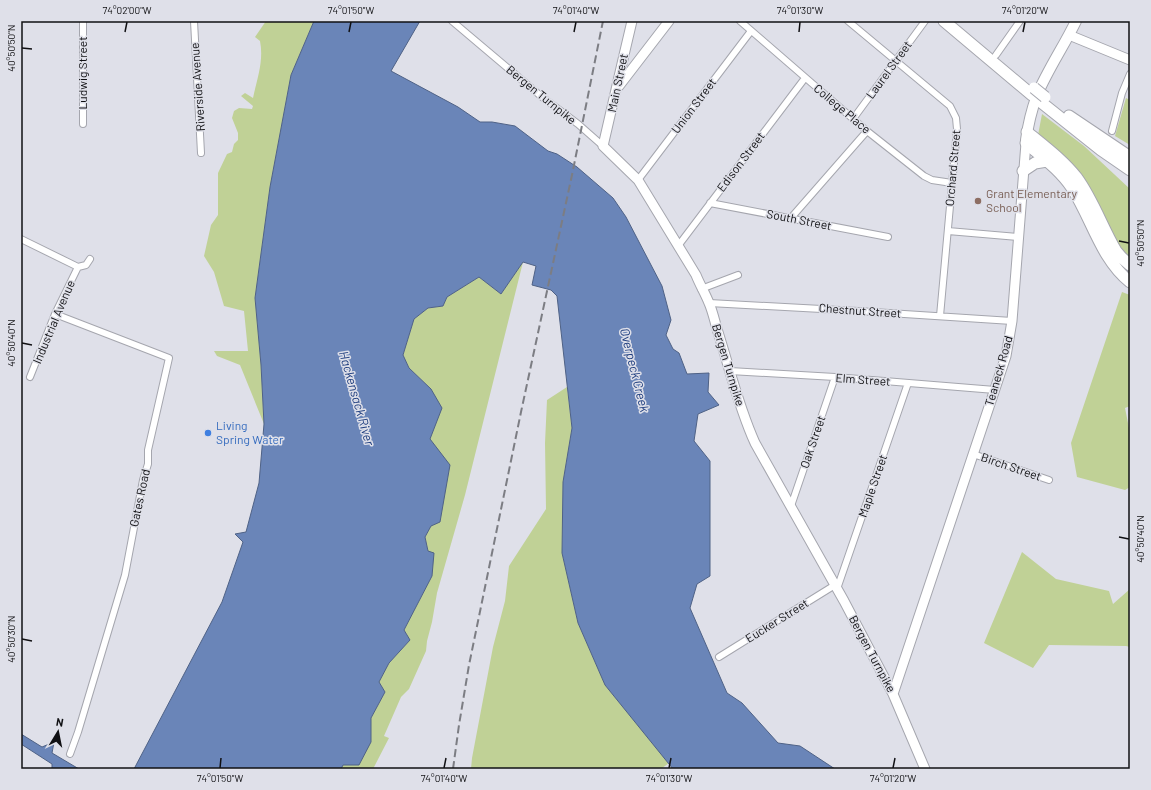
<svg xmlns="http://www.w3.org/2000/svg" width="1151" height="790" font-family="Barlow,sans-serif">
	<rect width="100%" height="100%" fill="#dfe0e9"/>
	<!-- green -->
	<path fill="#c0d196" d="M266 21H314L291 75 270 187 255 298 261 365 264 424 240 365 217 356 214 351H248L244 311 224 306 214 272 204 256 211 225 218 215V173L227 154 232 152 234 144 238 140V133L232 118 234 111 239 108 252 109 253 106 241 96 245 93 253 98C257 79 264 61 260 41L255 37Z
		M1126 98 1130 100V145L1115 136Z
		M1042 114 1084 146 1130 189V258L1125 254 1114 236 1090 188 1038 135Z
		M523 262 465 495 437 593 432 622 427 641 426 651 409 689 401 697 384 736 389 738 373 769H341L343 765 371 742V718L385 692 379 682 389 663 410 640 404 630 432 576 428 551 425 537 431 526 430 439 431 389 409 368 403 355 414 319 428 308 443 306 447 297 479 277 501 294Z
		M1122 292 1130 295V406L1125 408 1130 433V487L1125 490 1077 477 1071 443Z
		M567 387 572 428 563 482 562 553 578 623 605 685 669 763 661 769H471L472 758 493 647 505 601 509 566 546 509 545 443 547 400Z
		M1022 552 1056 579 1109 591 1113 604 1130 589V647L1126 646 1049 645 1033 668 984 643Z"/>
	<!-- water -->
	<path fill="#6a85b8" stroke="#4f6286" d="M314 21H420L391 71 458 107 480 122H492L515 126 548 151 557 154 577 167 613 198 626 217 662 286 671 320 666 335 673 349 679 353 687 374 709 373 708 392 719 405 698 414 694 441 710 461V576L697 584 690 608 727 693 742 703 778 743 800 746 835 769H673L605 685 578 623 562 553 563 482 572 428 557 296 551 290 532 285 536 266 523 262 501 294 479 277 447 297 443 306 428 308 414 319 403 355 409 368 431 389 442 408 430 439 450 465 440 522 431 526 425 537 428 551 434 553 432 576 404 630 410 640 389 663 379 682 385 692 371 718V742L359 765H343L341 769H134L222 602 243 542 235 534 246 532 259 483 264 424 261 365 255 298 270 187 291 75Z
		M21 734 42 747 54 742 52 753 79 769H52V764L21 744Z"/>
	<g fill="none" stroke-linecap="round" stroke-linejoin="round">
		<!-- street casing -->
		<g stroke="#a5a6ae" stroke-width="8">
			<path id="street" d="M83 21V124
				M194 21 201 153
				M452 21 542 97 578 124 603 146
				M740 21 867 131 924 176 932 180 952 183
				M848 21 950 106 956 118 957 129 940 316
				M996 55 1020 21
				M853 119 925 21
				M1112 131 1122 93 1130 74
				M638 180 751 31
				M710 203 888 237
				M790 219 867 131
				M948 231 1018 237
				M21 239 78 267 86 265 90 259
				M678 246 805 78
				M701 289 738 275
				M709 303 858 311 1012 321
				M55 314 169 358 148 450V464L143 480 125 575 78 732 70 754
				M730 371 835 377 995 390
				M30 377 55 314 78 267
				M973 454 1049 480
				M791 506 835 377
				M837 589 908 383
				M719 657 835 585"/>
		</g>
		<!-- secondary casing -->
		<g stroke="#a5a6ae" stroke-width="11">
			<path id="secondary" d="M632 21 624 55 603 146 638 180 696 275C700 285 705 293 709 303 713 312 715 323 718 332 730 370 739 408 755 443L844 601 893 694 925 769
				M1069 35 1130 60
				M619 86 669 21
				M893 694 1006 356 1012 321 1026 143"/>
		</g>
		<!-- primary casing -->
		<g stroke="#a5a6ae" stroke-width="12">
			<path id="primary" d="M1026 140C1028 125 1032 109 1037 95 1048 69 1064 46 1076 21"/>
		</g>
		<!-- highway casing -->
		<g stroke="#a5a6ae" stroke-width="13">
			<path id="highway" d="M944 21 1032 95
				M1042 103 1101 150 1130 170
				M1069 116 1130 157
				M1027 132C1044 146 1063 160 1077 178 1093 200 1102 227 1116 251L1122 258 1130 265
				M1026 143C1042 157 1060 170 1072 188 1092 219 1101 259 1130 282
				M1023 171 1035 163 1047 161"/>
		</g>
		<!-- street -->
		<use href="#street" stroke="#fff" stroke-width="6"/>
		<!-- secondary -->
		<use href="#secondary" stroke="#fff" stroke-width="9"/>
		<!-- primary -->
		<use href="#primary" stroke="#fff" stroke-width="10"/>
		<!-- highway -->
		<use href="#highway" stroke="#fff" stroke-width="11"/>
		<!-- rail -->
		<path stroke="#7c7d83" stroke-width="2" stroke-dasharray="8 4" stroke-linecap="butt" d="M453 769 459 725 469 665 521 412 572 175 603 21"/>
		<!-- highway-bridge casing -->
		<g stroke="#a5a6ae" stroke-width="13" stroke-linecap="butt">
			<path id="highway-bridge" d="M1034 88 1045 97"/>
		</g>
		<!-- highway-bridge -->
		<use href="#highway-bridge" stroke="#fff" stroke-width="11"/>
	</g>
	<!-- ticks -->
	<path fill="none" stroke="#101013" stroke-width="1.5" d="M125 32 127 22M349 32 351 22M574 32 576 22M799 32 800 22M1023 32 1025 22M22 48 32 49M1119 241 1129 243M22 343 32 345M1119 537 1129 539M22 639 32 641M220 768 221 758M444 768 446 758M669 768 671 758M893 768 895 758"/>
	<!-- markers -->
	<circle fill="#8d6e63" stroke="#dfe0e9" stroke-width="1.5" cx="978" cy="201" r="4"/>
	<circle fill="#3f7fe0" stroke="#dfe0e9" stroke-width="1.5" cx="208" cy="433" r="4"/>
	<g text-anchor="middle" stroke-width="3" stroke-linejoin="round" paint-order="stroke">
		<!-- street labels -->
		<g font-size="12" fill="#101013" stroke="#dfe0e9">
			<text transform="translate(889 70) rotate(-54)" y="4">Laurel Street</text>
			<text transform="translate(83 73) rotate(-90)" y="4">Ludwig Street</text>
			<text transform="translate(618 83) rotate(-78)" y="4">Main Street</text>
			<text transform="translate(198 87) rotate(-94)" y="4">Riverside Avenue</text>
			<text transform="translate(541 95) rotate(39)" y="4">Bergen Turnpike</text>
			<text transform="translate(694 106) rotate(-53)" y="4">Union Street</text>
			<text transform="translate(842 109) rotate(40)" y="4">College Place</text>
			<text transform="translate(741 162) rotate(-53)" y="4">Edison Street</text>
			<text transform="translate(953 168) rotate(-85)" y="4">Orchard Street</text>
			<text transform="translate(799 220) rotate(11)" y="4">South Street</text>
			<text transform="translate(860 311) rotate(4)" y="4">Chestnut Street</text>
			<text transform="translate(54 322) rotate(-67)" y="4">Industrial Avenue</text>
			<text transform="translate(728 365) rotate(73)" y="4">Bergen Turnpike</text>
			<text transform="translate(999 371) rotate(-74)" y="4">Teaneck Road</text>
			<text transform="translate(863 380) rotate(4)" y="4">Elm Street</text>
			<text transform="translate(813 442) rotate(-71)" y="4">Oak Street</text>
			<text transform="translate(1011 467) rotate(19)" y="4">Birch Street</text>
			<text transform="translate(873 486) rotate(-71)" y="4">Maple Street</text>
			<text transform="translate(140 498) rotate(-78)" y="4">Gates Road</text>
			<text transform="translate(777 621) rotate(-32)" y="4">Eucker Street</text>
			<text transform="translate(872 654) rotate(62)" y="4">Bergen Turnpike</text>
		</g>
		<!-- education labels -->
		<g font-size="12" fill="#785e54" stroke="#dfe0e9" text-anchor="start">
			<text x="986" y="198">Grant Elementary<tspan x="986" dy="14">School</tspan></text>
		</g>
		<!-- shop labels -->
		<g font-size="12" fill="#366cbe" stroke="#dfe0e9" text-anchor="start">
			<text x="216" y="430">Living<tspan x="216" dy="14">Spring Water</tspan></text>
		</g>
		<!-- water labels -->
		<g font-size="13" font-style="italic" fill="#224080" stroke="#dfe0e9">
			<text transform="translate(635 370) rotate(76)" y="5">Overpeck Creek</text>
			<text transform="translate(357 398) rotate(74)" y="5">Hackensack River</text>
		</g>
	</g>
	<!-- border -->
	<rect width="1151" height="790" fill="none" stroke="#dfe0e9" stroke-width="44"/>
	<!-- north arrow -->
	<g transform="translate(58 732) rotate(10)" stroke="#dfe0e9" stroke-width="3" paint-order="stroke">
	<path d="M0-3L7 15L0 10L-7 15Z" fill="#101013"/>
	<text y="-6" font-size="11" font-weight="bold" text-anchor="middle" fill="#101013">N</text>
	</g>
	<rect x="22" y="22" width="1107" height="746" fill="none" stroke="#101013" stroke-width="1.5"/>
	<g font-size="10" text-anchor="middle" fill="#101013">
		<text x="127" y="14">74°02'00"W</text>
		<text x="351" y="14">74°01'50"W</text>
		<text x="576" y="14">74°01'40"W</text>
		<text x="800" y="14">74°01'30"W</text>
		<text x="1025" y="14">74°01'20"W</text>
		<text transform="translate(11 48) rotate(-90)" y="4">40°50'50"N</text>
		<text transform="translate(1140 243) rotate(-90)" y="4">40°50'50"N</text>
		<text transform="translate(11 343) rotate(-90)" y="4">40°50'40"N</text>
		<text transform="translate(1140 539) rotate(-90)" y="4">40°50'40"N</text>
		<text transform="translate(11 639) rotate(-90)" y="4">40°50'30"N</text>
		<text x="220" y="782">74°01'50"W</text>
		<text x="444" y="782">74°01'40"W</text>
		<text x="669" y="782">74°01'30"W</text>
		<text x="893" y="782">74°01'20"W</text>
	</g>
</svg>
